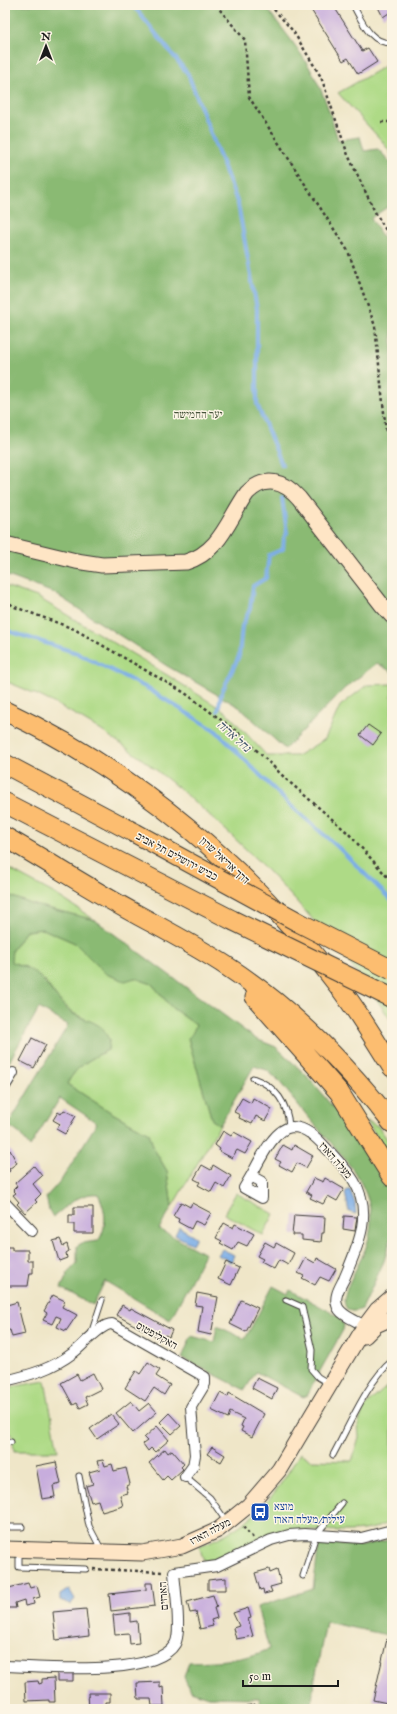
<svg xmlns="http://www.w3.org/2000/svg" width="397" height="1714" font-family="'IM FELL English','Frank Ruhl Libre',serif">
	<rect width="100%" height="100%" fill="#fcf5e5"/>
	<filter id="ink" filterUnits="userSpaceOnUse"><feTurbulence type="fractalNoise" baseFrequency=".025" numOctaves="2"/><feDisplacementMap in="SourceGraphic" scale="8" xChannelSelector="R" yChannelSelector="G"/><feConvolveMatrix kernelMatrix="1 2 1 2 8 2 1 2 1" color-interpolation-filters="sRGB"/></filter>
	<filter id="wash" filterUnits="userSpaceOnUse"><feTurbulence type="fractalNoise" baseFrequency=".012" numOctaves="4" result="noise"/><feDisplacementMap in="SourceGraphic" scale="16" xChannelSelector="R" yChannelSelector="G"/><feGaussianBlur stdDeviation="0.9" result="paint"/><feColorMatrix in="noise" values="0 0 0 0 0 0 0 0 0 0 0 0 0 0 0 0 0 1.4 0 .05"/><feComposite in="paint" operator="in"/></filter>
	<g filter="url(#wash)">
		<rect width="100%" height="100%" fill="#efe6c8"/>
		<!-- green -->
		<path fill="#aeda86" stroke="#657b51" d="M392 62V155L382 141 338 93Z
			M5 586 37 597 151 665 226 712 267 756H297L325 739 340 706 367 685 392 684V1022C354 964 307 911 259 862 185 789 103 719 5 681Z
			M5 867 55 894 95 920 31 904 5 894Z
			M43 929 75 943 89 957 135 978 152 984 172 1008 196 1025 193 1034 188 1038 212 1120 220 1125 172 1207 167 1171 154 1149 149 1133 112 1113 67 1084C76 1066 90 1059 108 1050L109 1040 101 1027 73 1013 57 998 45 981 26 967 10 962 12 950 26 931Z
			M367 1121 378 1126 392 1146V1161Z
			M236 1193 274 1214 263 1235 224 1214Z
			M45 1381 58 1451H14L12 1434 5 1435V1388Z
			M392 1382V1521C356 1541 313 1523 275 1533 250 1540 230 1558 204 1561L199 1546C252 1526 272 1501 300 1453L311 1460 352 1461 359 1437 358 1425 364 1407Z"/>
		<!-- forest -->
		<path fill="#8aba73" stroke="#536b48" d="M5 5H264C285 32 307 58 321 90 328 106 333 123 338 140L360 137 364 151 378 149 392 164V204L371 218 392 253V672L377 663 345 688 285 749 239 707 167 666 54 593 5 575Z
			M5 894 31 904 95 920 256 1039 276 1047 306 1075 358 1137 392 1185V1235L384 1261 362 1309C351 1313 345 1312 344 1299 349 1275 367 1256 370 1231 377 1188 342 1156 316 1126 303 1111 291 1096 279 1081L267 1070 254 1066 220 1125 212 1120 188 1038 192 1034 196 1025 172 1008 152 984 135 978 125 981 106 974 75 943 43 929 26 931 12 950 11 962C48 972 46 992 72 1013 81 1019 92 1020 101 1027 104 1029 107 1036 109 1040L108 1050C90 1059 76 1066 67 1084L112 1113 149 1133 154 1149 167 1171 172 1207 159 1229 205 1254 170 1320 105 1281 93 1305 61 1288 68 1273 77 1263V1246L82 1243 98 1241C108 1227 106 1209 98 1194 80 1192 66 1207 53 1217L49 1210 46 1197 62 1179 97 1123 60 1098 30 1147 20 1134 8 1125 68 1025 39 1008 5 1069Z
			M273 1286 288 1294 290 1290 338 1316 344 1325 343 1330 306 1396 303 1397 256 1372 245 1390 182 1358 191 1336 214 1342 217 1326 245 1339Z
			M392 1539V1636L326 1622 313 1689 312 1709H262L259 1698 209 1697 191 1691 184 1677 189 1662C217 1661 244 1661 269 1649L257 1607 313 1589 319 1542 362 1546Z"/>
		<!-- water -->
		<path fill="#7cade7" stroke="#4c6482" d="M347 1190H350L355 1203 356 1214 349 1212 345 1193Z
			M179 1227 196 1237 192 1244 175 1235Z
			M222 1249 234 1255 231 1262 218 1255Z
			M69 1589 75 1599 71 1604 60 1600V1595Z"/>
		<g fill="none" stroke-linecap="round" stroke-linejoin="round">
			<!-- stream -->
			<path stroke="#7cade7" stroke-width="4" d="M133 5 188 74 238 204 257 309V404L282 465
				M5 630 77 653 145 687 216 731 289 804 339 848 392 901
				M218 711 221 694 239 656 242 626 250 609 253 586 266 578 269 555 283 549 284 538 287 533 282 498"/>
		</g>
		<g id="blocks">
			<!-- building -->
			<path fill="#c7addd" d="M308 5H333L362 51 368 48 377 62 358 74 348 58 343 61Z
				M377 5H392V11L383 17Z
				M368 725 381 734 373 745 360 735Z
				M32 1038 46 1045 34 1068 20 1061Z
				M242 1098 251 1103 253 1098 272 1109 265 1121 256 1116 252 1124 239 1118 240 1115 234 1112Z
				M64 1110 76 1116 65 1134 56 1129 60 1124 53 1120 58 1112 61 1114Z
				M223 1131 231 1136 234 1132 252 1142 245 1154 237 1150 232 1158 219 1151 220 1149 215 1145Z
				M283 1145 292 1150 294 1145 313 1156 306 1168 297 1163 292 1172 279 1165 281 1162 275 1159Z
				M10 1150 17 1163 9 1169 10 1171 5 1174V1153Z
				M202 1165 211 1170 213 1165 231 1176 224 1188 216 1183 211 1192 198 1185 200 1182 194 1179Z
				M34 1166 42 1176 33 1184 41 1194 35 1200 37 1202 25 1213 17 1204 19 1202 13 1195 16 1193 13 1190 17 1186 15 1183Z
				M314 1178 323 1182 325 1178 344 1189 337 1201 328 1196 323 1204 310 1198 312 1195 306 1192Z
				M181 1202 190 1207 192 1203 211 1213 204 1225 195 1221 191 1229 178 1222 179 1219 173 1216Z
				M74 1207H93V1233H74V1224H69V1215H74Z
				M294 1215 325 1217 324 1233H322L321 1242 302 1240V1235H292Z
				M344 1216 357 1217 355 1231 343 1229Z
				M224 1223 233 1228 235 1224 254 1234 247 1246 238 1242 233 1250 220 1243 222 1241 216 1238Z
				M60 1239 63 1246 67 1244 69 1251 66 1253 67 1258 59 1261 53 1241Z
				M265 1242 274 1247 276 1243 294 1253 288 1265 279 1260 274 1269 261 1262 263 1259 257 1256Z
				M5 1247H12V1250H28V1261H33V1273H30L28 1286H7V1279H5L6 1264H5Z
				M306 1258 315 1263 317 1258 336 1269 329 1281 320 1277 315 1285 302 1278 304 1276 298 1273Z
				M226 1262 239 1268 231 1285 218 1279Z
				M197 1293 218 1297 211 1335 198 1332 202 1306 195 1305Z
				M53 1295 65 1301 62 1307 77 1315 66 1331 57 1327 61 1318 56 1316 52 1324 43 1320 47 1313 44 1311Z
				M241 1300 258 1308 246 1332 230 1324Z
				M5 1302H7V1305L17 1302 25 1334 12 1337 10 1330 5 1331Z
				M122 1305 130 1310 131 1308 172 1330 169 1337 165 1335 162 1340 116 1315Z
				M148 1362 160 1370 156 1376 170 1385 164 1395 154 1388 145 1401 125 1388 136 1371 140 1374Z
				M93 1373 101 1389 85 1397 88 1404 80 1408 77 1403 73 1405 61 1383 77 1374 80 1380Z
				M257 1378 277 1388 272 1399 252 1388Z
				M220 1393 228 1397 229 1393 264 1414 252 1437 241 1431 243 1427 241 1426 244 1419 230 1412 228 1418 211 1410Z
				M131 1401 139 1411 149 1403 157 1412 133 1433 116 1413Z
				M169 1413 181 1426 172 1434 160 1422Z
				M111 1414 119 1424 97 1439 90 1429Z
				M157 1426 169 1440 155 1452 151 1448 148 1451 143 1444 147 1441 144 1438Z
				M212 1447 225 1455 221 1462 207 1454Z
				M165 1449 168 1453 172 1450 184 1464 181 1467 183 1469 171 1480 167 1476 163 1480 149 1463Z
				M103 1460 105 1466 112 1464 114 1471 126 1468 130 1484 126 1486 128 1493 120 1495 123 1506 102 1512 98 1500 91 1502 86 1486 93 1484 89 1472 100 1469 97 1461Z
				M56 1462 61 1484 53 1486 55 1497 42 1499 36 1466Z
				M269 1569 270 1573 277 1570 281 1584 270 1587 272 1592 264 1594 263 1589 260 1590 255 1573Z
				M226 1578V1590H208V1580Z
				M28 1583 30 1588 37 1586 40 1597 33 1599 34 1604 25 1606 24 1600 15 1603 16 1608H5V1589Z
				M146 1583H152L155 1606 111 1611 109 1594 146 1590Z
				M213 1595 217 1607 214 1608 217 1618 211 1620 213 1626 200 1629 196 1612 190 1613 187 1602Z
				M248 1608 251 1618 248 1619 253 1636 236 1639 233 1628 239 1626 233 1613Z
				M86 1609 89 1636 56 1640 53 1612Z
				M130 1613V1622L137 1621 139 1643 130 1644 129 1634 115 1635 113 1615Z
				M387 1639 392 1640V1704L373 1700Z
				M57 1671H73V1681H57Z
				M54 1678 55 1702H49V1700L26 1701 25 1682 38 1681 39 1684 42 1683V1679Z
				M160 1682V1688L163 1687 164 1706H152L151 1699H138L137 1683Z
				M88 1693H110V1702H106V1709H89Z
				M255 1704 256 1709H246V1706Z"/>
		</g>
	</g>
	<g filter="url(#ink)">
		<use href="#blocks" fill-opacity="0" stroke="#3c3a36" stroke-width="1"/>
		<g fill="none" stroke-linecap="round" stroke-linejoin="round">
			<!-- lane casing -->
			<g stroke="#3c3a36" stroke-width="7">
				<path id="lane" d="M353 5C362 21 370 44 392 43
					M253 1078C276 1086 288 1104 289 1127
					M286 1300 302 1307 312 1350 311 1369 318 1377 328 1383
					M91 1334 102 1300
					M5 1443 11 1442
					M333 1455C348 1428 368 1380 392 1361
					M79 1476 89 1526 101 1549
					M185 1477 210 1498 226 1521
					M5 1527H22
					M19 1551V1567L86 1569
					M303 1576 316 1535 342 1503"/>
			</g>
			<!-- street casing -->
			<g stroke="#3c3a36" stroke-width="12">
				<path id="street" d="M5 1086 13 1073
					M251 1176C259 1162 274 1128 292 1127 309 1127 320 1142 331 1153 339 1162 348 1171 354 1181 374 1214 357 1248 344 1279 340 1287 334 1296 337 1305 339 1315 357 1321 365 1326
					M251 1176 262 1182V1198L244 1188Z
					M5 1203 32 1231
					M5 1381C30 1375 52 1369 73 1353 83 1346 100 1324 112 1324L205 1377V1384L191 1407 195 1455 193 1466 185 1477
					M5 1666C41 1667 155 1678 175 1644 182 1632 175 1588 174 1572L217 1566 271 1540 289 1535 305 1534 361 1538 392 1530"/>
			</g>
			<!-- secondary casing -->
			<g stroke="#3c3a36" stroke-width="17">
				<path id="secondary" d="M5 544 76 561 102 565 186 562C220 552 228 520 247 493 265 475 284 481 299 498L382 605 392 616
					M365 1336 376 1325 392 1318
					M5 1549 142 1553 182 1546 218 1530 249 1505 279 1470 365 1326 377 1310 392 1297"/>
			</g>
			<!-- highway casing -->
			<g stroke="#3c3a36" stroke-width="21">
				<path id="highway" d="M5 711C136 773 250 868 337 984 358 1011 374 1039 392 1067
					M5 764 135 833
					M5 803 232 920
					M5 837C49 862 91 890 136 914 167 931 198 947 228 967 291 1008 346 1064 392 1123
					M255 997 339 1092 392 1177"/>
			</g>
			<!-- path -->
			<path stroke="#3c3a36" stroke-width="2.5" stroke-dasharray="3 3" stroke-linecap="butt" d="M216 5 245 40 249 97 348 251 375 326 386 432 392 444
				M270 5 293 31 321 77 348 155 375 212 392 240
				M381 122H392
				M5 600 15 607 74 629 185 693 240 734 287 780 348 833 392 882
				M243 1527 253 1538
				M93 1569 164 1572"/>
			<!-- lane -->
			<use href="#lane" stroke="#fff" stroke-width="5"/>
			<!-- street -->
			<use href="#street" stroke="#fff" stroke-width="10"/>
			<!-- secondary -->
			<use href="#secondary" stroke="#fee5c5" stroke-width="15"/>
			<!-- highway -->
			<use href="#highway" stroke="#fcbd6f" stroke-width="19"/>
			<!-- highway-bridge casing -->
			<g stroke="#3c3a36" stroke-width="21" stroke-linecap="butt">
				<path id="highway-bridge" d="M135 833 300 923 392 970
					M232 920 392 998"/>
			</g>
			<!-- highway-bridge -->
			<use href="#highway-bridge" stroke="#fcbd6f" stroke-width="19"/>
		</g>
	</g>
	<!-- icons -->
	<defs>
		<g id="bus-square" transform="scale(1)"><rect x="-9" y="-9" width="18" height="18" rx="4" fill="#1a4fb4" stroke="#fcf5e5"/><path d="M-5-6H5V4H4V6H2V4H-2V6H-4V4H-5ZM-3.5-4V0h7V-4ZM-3.5 1.2v1.5H-2V1.2ZM2 1.2v1.5H3.5V1.2Z" fill="#fff"/></g>
	</defs>
	<g fill-rule="evenodd">
		<use href="#bus-square" x="260" y="1512"/>
	</g>
	<g text-anchor="middle" stroke-width="3" stroke-linejoin="round" paint-order="stroke">
		<!-- park labels -->
		<g font-size="11" fill="#48553c" stroke="#fcf5e5">
			<text x="198" y="418">יער החמישה</text>
		</g>
		<!-- street labels -->
		<g font-size="11" fill="#1c1c1c" stroke="#fcf5e5">
			<text transform="translate(177 856) rotate(28)" y="4">כביש ירושלים תל אביב</text>
			<text transform="translate(225 860) rotate(43)" y="4">דרך אריאל שרון</text>
			<text transform="translate(336 1160) rotate(49)" y="4">מעלה הארז</text>
			<text transform="translate(157 1335) rotate(29)" y="4">האקליפטוס</text>
			<text transform="translate(210 1531) rotate(-28)" y="4">מעלה הארז</text>
			<text transform="translate(163 1596) rotate(-94)" y="4">הארזים</text>
		</g>
		<!-- transit labels -->
		<g font-size="11" fill="#164399" stroke="#fcf5e5" text-anchor="start">
			<text x="274" y="1510">מוצא<tspan x="274" dy="13">עילית/מעלה הארז</tspan></text>
		</g>
		<!-- water labels -->
		<g font-size="12" font-style="italic" fill="#42566d" stroke="#fcf5e5">
			<text transform="translate(234 736) rotate(42)" y="4">נחל ארזה</text>
		</g>
	</g>
	<!-- margin -->
	<rect width="397" height="1714" fill="none" stroke="#fcf5e5" stroke-width="20"/>
	<!-- north arrow -->
	<g transform="translate(46 46)" stroke="#fcf5e5" stroke-width="3" paint-order="stroke">
	<path d="M0-3L7 15L0 10L-7 15Z" fill="#1c1c1c"/>
	<text y="-6" font-size="11" font-weight="bold" text-anchor="middle" fill="#1c1c1c">N</text>
	</g>
	<!-- scale -->
	<path d="M243 1680v6h95v-6" fill="none" stroke="#1c1c1c" stroke-width="2"/>
	<text x="249" y="1680" font-size="12" fill="#1c1c1c" stroke="#fcf5e5" stroke-width="3" paint-order="stroke">50 m</text>
</svg>
